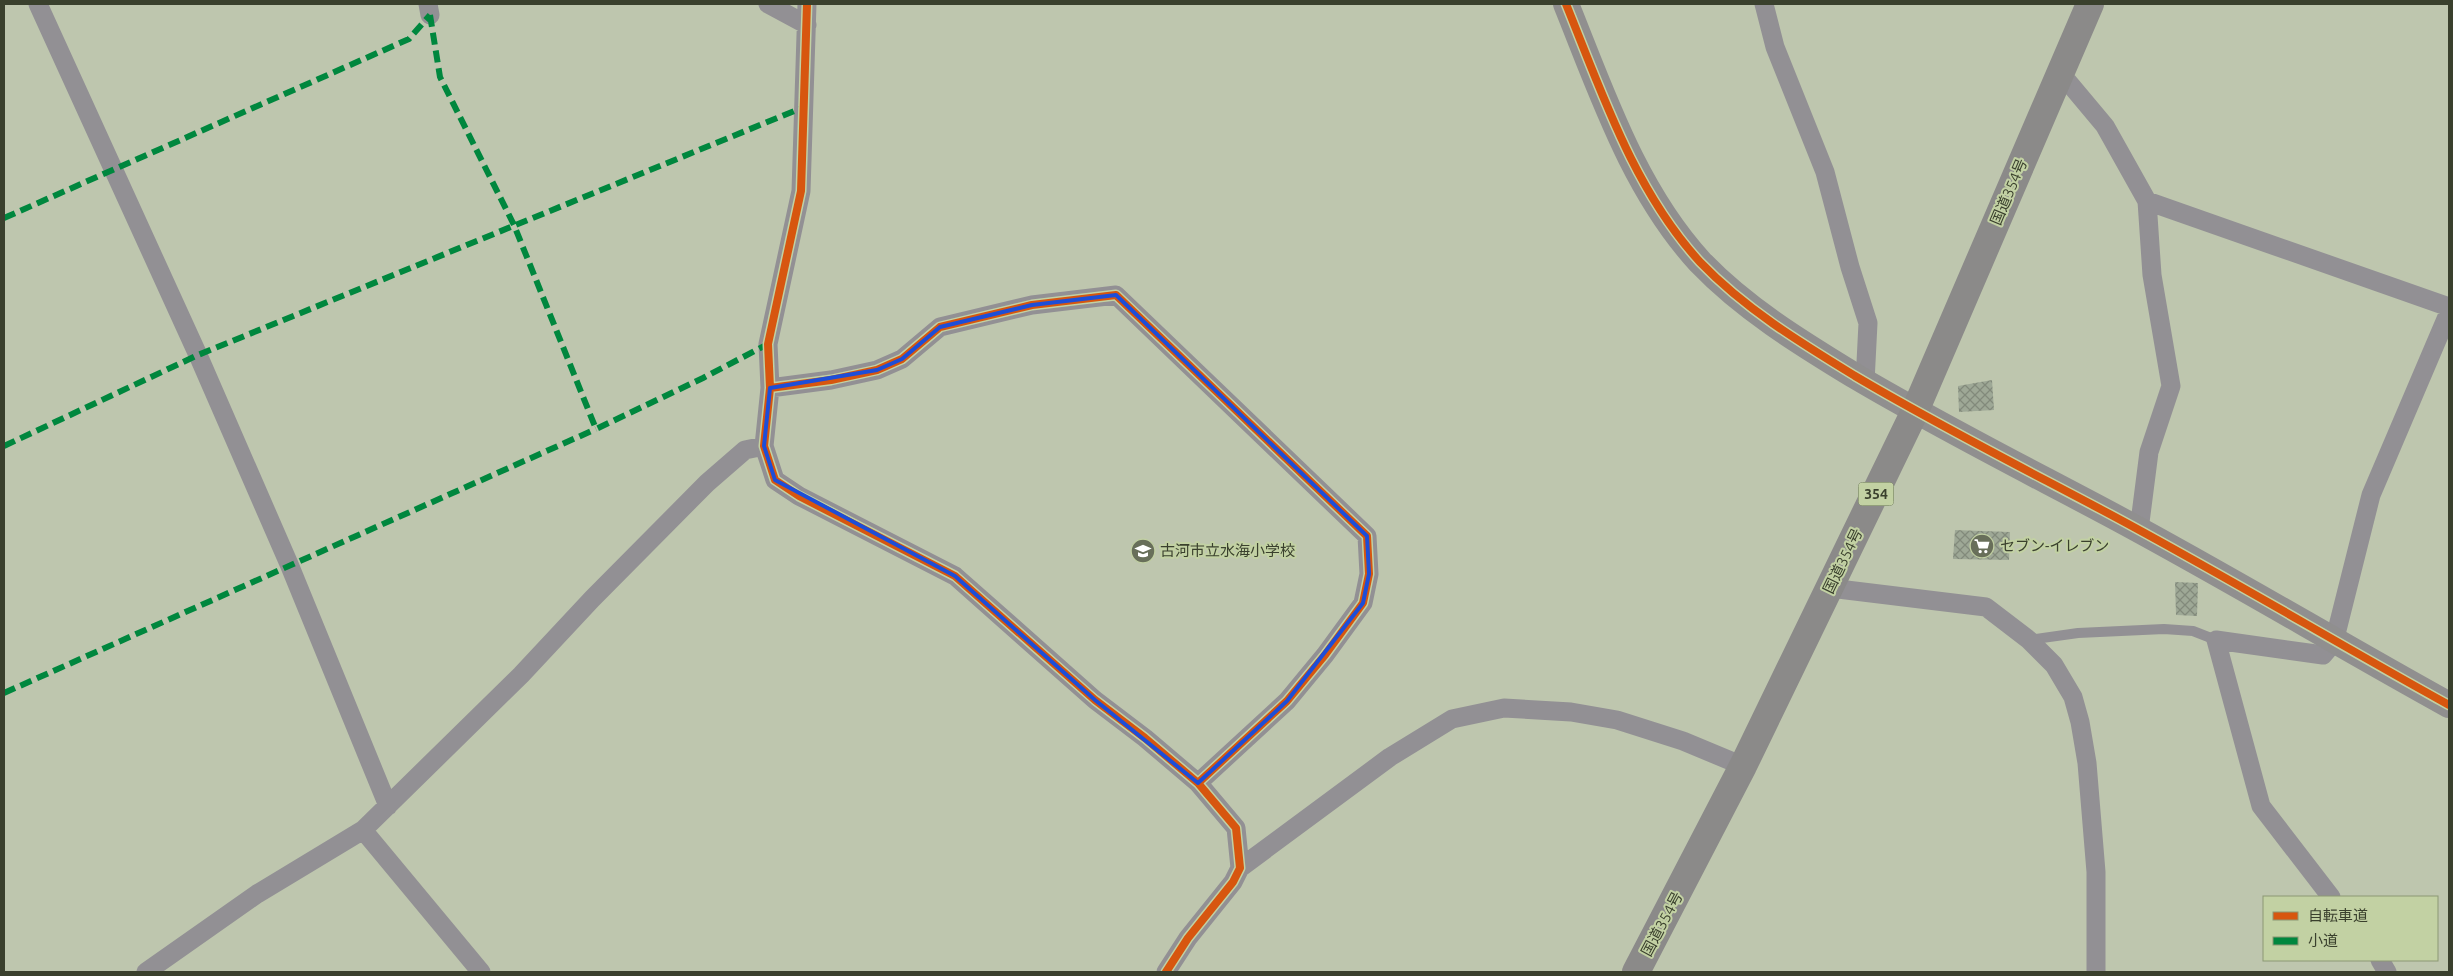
<svg xmlns="http://www.w3.org/2000/svg" width="2453" height="976" font-family="Ubuntu,'Noto Sans JP',sans-serif">
	<defs>
		<pattern id="building-cross-hatch" width="8" height="8" patternUnits="userSpaceOnUse" patternTransform="scale(1.25)"><rect width="8" height="8" fill="#9ea896"/><path d="M0 0l8 8M0 8l8-8" fill="none" stroke="#828a7b"/></pattern>
	</defs>
	<rect width="100%" height="100%" fill="#bec6ae"/>
	<!-- building -->
	<path fill="url(#building-cross-hatch)" d="M1992 380 1994 410 1959 412 1958 386Z
		M1955 530 2010 532 2009 560 1953 559Z
		M2175 582 2198 583 2197 616 2176 615Z"/>
	<g fill="none" stroke-linecap="round" stroke-linejoin="round">
		<!-- lane -->
		<path stroke="#929094" stroke-width="10" d="M2029 640 2078 633 2164 629 2193 631 2216 640"/>
		<!-- street -->
		<path stroke="#929094" stroke-width="19" d="M38 4 198 355 289 564 388 806
			M428 4 430 15
			M768 4 807 25
			M807 4 801 191 768 344 770 388 764 446 775 480 799 496 955 576 1095 700 1145 738 1198 783 1236 828 1240 868 1233 882 1188 938 1166 972
			M1764 4 1775 47 1825 172 1850 267 1868 323 1865 382
			M2058 76 2069 83 2105 126 2147 201 2152 275 2171 386 2149 452 2139 530
			M2147 201 2449 307
			M770 388 831 380 877 370 902 359 940 327 1032 305 1116 295 1367 536 1369 574 1363 603 1325 655 1287 701 1198 783
			M1830 588 1986 607 2029 640 2054 665 2073 697 2080 722 2087 763 2096 872V972
			M363 830 481 972
			M1240 868 1390 757 1452 719 1504 708 1571 712 1617 720 1683 741 1743 766
			M2331 897 2261 806 2216 640 2323 655 2334 642 2371 495 2449 312
			M2380 960 2387 972
			M146 972 257 894 363 830 521 675 592 599 707 483 745 450 764 446"/>
		<!-- secondary -->
		<path stroke="#908f8f" stroke-width="26" d="M1566 4C1602 93 1634 190 1700 262 1745 309 1801 343 1855 376 1936 424 2019 466 2102 510 2219 572 2333 641 2449 705"/>
		<!-- highway -->
		<path stroke="#8b8a89" stroke-width="28" d="M1636 972 1743 766 1915 411 2090 4"/>
		<!-- quiet -->
		<path stroke="#00873e" stroke-width="6" stroke-dasharray="12 6" stroke-linecap="butt" d="M430 15 440 77 514 225 596 429 703 378 768 344
			M4 218 409 39 430 15
			M4 446 198 355 804 107
			M4 693 596 429"/>
		<!-- cycleway casing -->
		<g stroke="#c2d1a3" stroke-width="11">
			<path id="cycleway" d="M807 4 801 191 768 344 770 388 764 446 775 480 799 496 955 576 1095 700 1145 738 1198 783 1236 828 1240 868 1233 882 1188 938 1166 972
				M1566 4C1602 93 1634 190 1700 262 1745 309 1801 343 1855 376 1936 424 2019 466 2102 510 2219 572 2333 641 2449 705
				M770 388 831 380 877 370 902 359 940 327 1032 305 1116 295 1367 536 1369 574 1363 603 1325 655 1287 701 1198 783"/>
		</g>
		<!-- cycleway -->
		<use href="#cycleway" stroke="#d7560f" stroke-width="8"/>
	</g>
	<!-- marked area -->
	<path fill="none" stroke="#1d4ed8" stroke-width="4" stroke-linejoin="round" d="M1116 295 1367 536 1369 574 1363 603 1287 701 1198 783 1095 700 955 576 775 480 764 446 770 388 877 370 902 359 940 327 1032 305Z"/>
	<!-- icons -->
	<defs>
		<g id="supermarket-disc" transform="scale(1.25)"><circle r="9.5" fill="#686f5a" stroke="#c2d1a3"/><path d="M-6-5.5h2.5l.6 2H6L4.5 2H-2.5L-4.4-4H-6ZM-1.5 3.2a1.3 1.3 0 1 0 .1 0ZM3 3.2a1.3 1.3 0 1 0 .1 0Z" fill="#fff"/></g>
		<g id="school-disc" transform="scale(1.25)"><circle r="9.5" fill="#686f5a" stroke="#c2d1a3"/><path d="M0-5L7-2L0 1L-7-2ZM-4 1L0 2.5L4 1V4Q0 6-4 4Z" fill="#fff"/></g>
	</defs>
	<g fill-rule="evenodd">
		<use href="#supermarket-disc" x="1982" y="546"/>
		<use href="#school-disc" x="1143" y="551"/>
	</g>
	<g text-anchor="middle" stroke-width="4" stroke-linejoin="round" paint-order="stroke">
		<!-- shield labels -->
		<rect fill="#c2d1a3" stroke="#636c50" stroke-width="1" x="1858.5" y="482.5" width="35" height="23" rx="4"/>
		<g font-size="14" font-weight="bold" fill="#3a402d">
			<text x="1876" y="499">354</text>
		</g>
		<!-- street labels -->
		<g font-size="15" fill="#3a402d" stroke="#c2d1a3">
			<text transform="translate(2009 192) rotate(-67)" y="5">国道354号</text>
			<text transform="translate(1843 561) rotate(-64)" y="5">国道354号</text>
			<text transform="translate(1662 924) rotate(-62)" y="5">国道354号</text>
		</g>
		<!-- poi labels -->
		<g font-size="15" fill="#3a402d" stroke="#c2d1a3" text-anchor="start">
			<text x="2000" y="551">セブン-イレブン</text>
			<text x="1160" y="556">古河市立水海小学校</text>
		</g>
	</g>
	<!-- border -->
	<rect width="2453" height="976" fill="none" stroke="#3a402d" stroke-width="10"/>
	<!-- legend -->
	<rect x="2263" y="896" width="175" height="65" fill="#c2d1a3" stroke="#8c9774"/>
	<rect x="2273" y="912" width="25" height="8" fill="#d7560f" stroke="#8c9774"/>
	<text x="2308" y="921" font-size="15" fill="#3a402d">自転車道</text>
	<rect x="2273" y="937" width="25" height="8" fill="#00873e" stroke="#8c9774"/>
	<text x="2308" y="946" font-size="15" fill="#3a402d">小道</text>
</svg>
